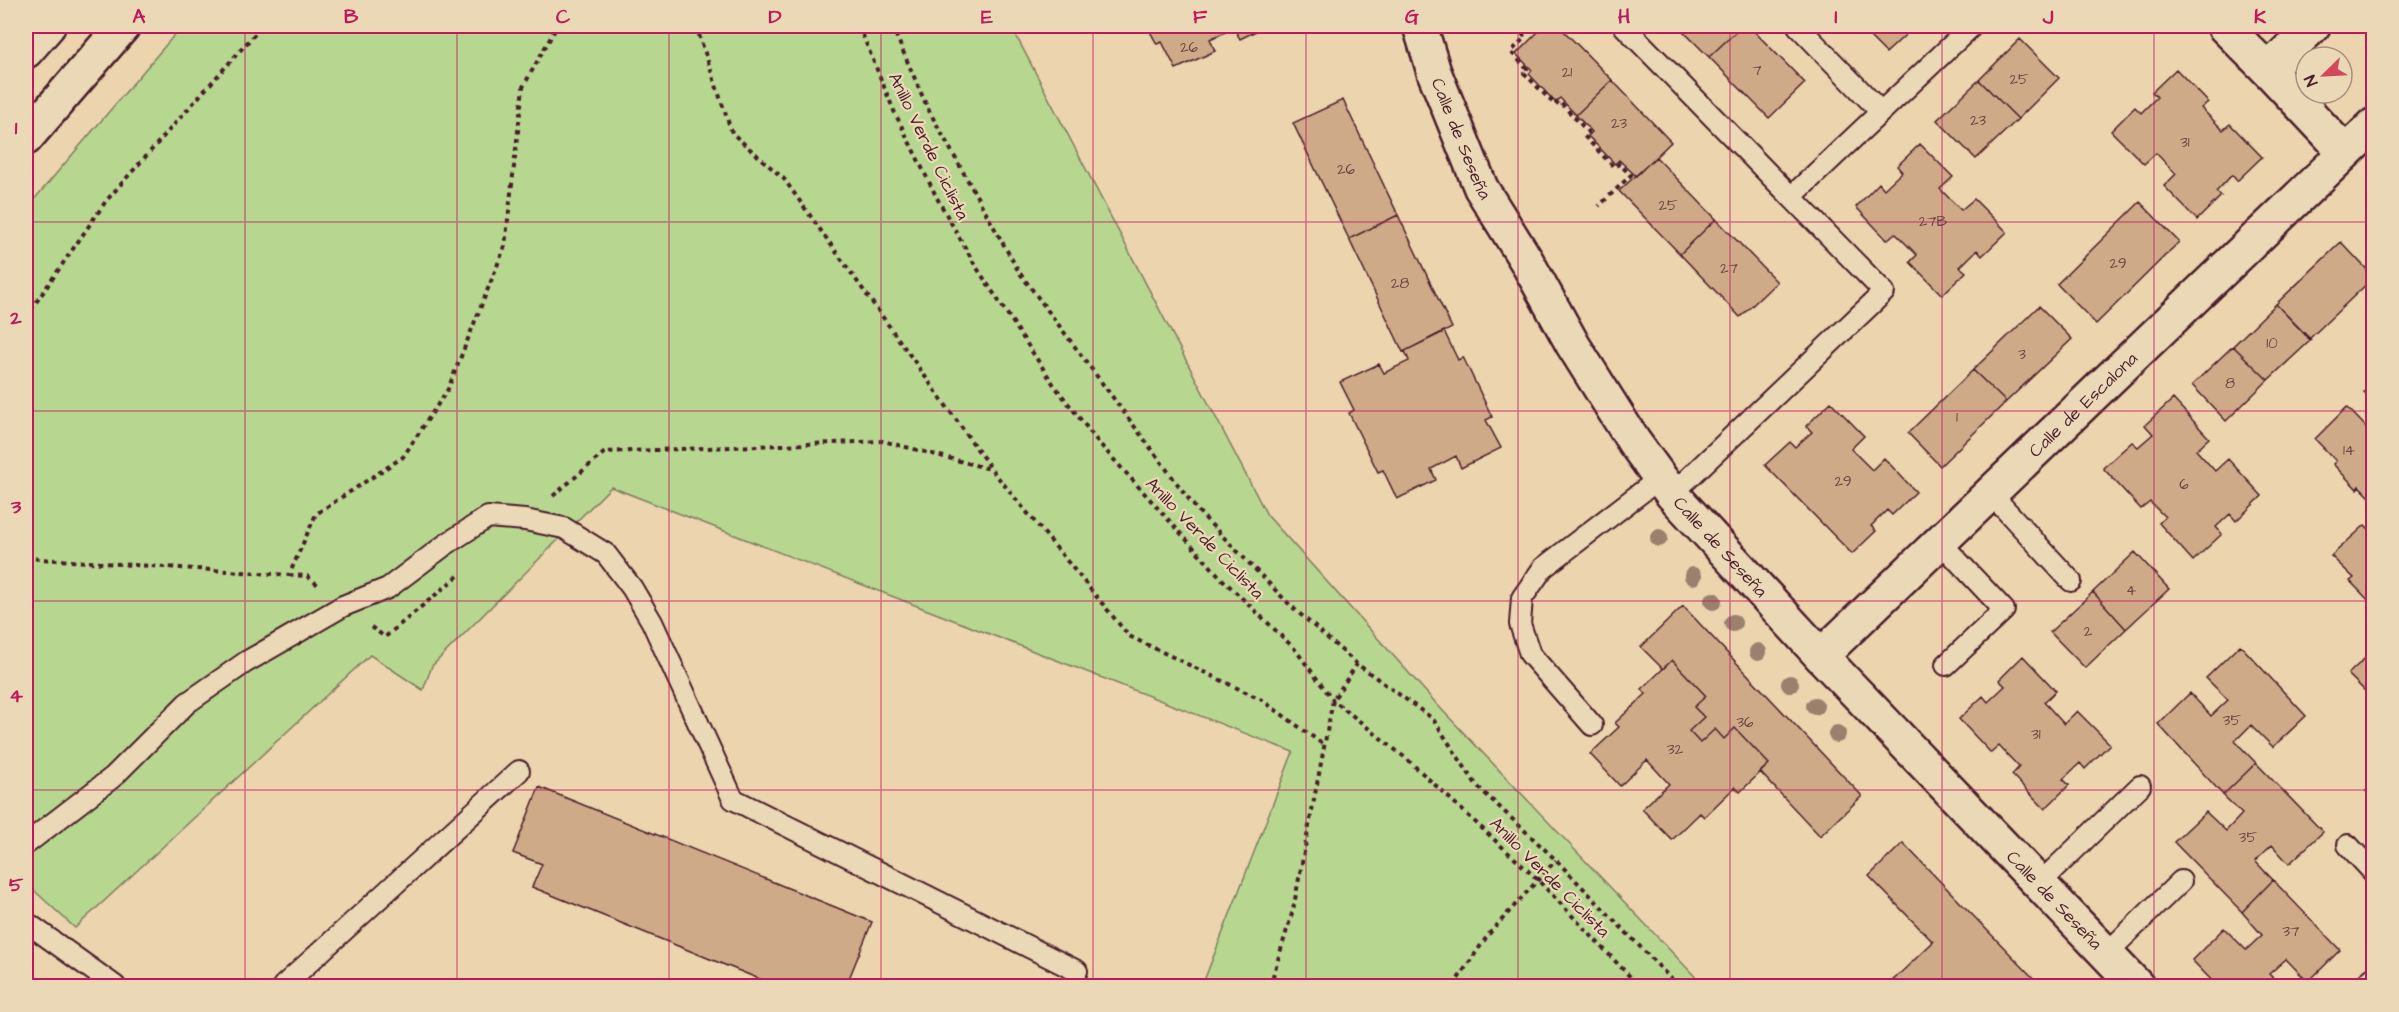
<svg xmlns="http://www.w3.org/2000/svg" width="2399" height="1012" font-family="'Architects Daughter',sans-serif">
	<rect width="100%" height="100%" fill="#ebd4ae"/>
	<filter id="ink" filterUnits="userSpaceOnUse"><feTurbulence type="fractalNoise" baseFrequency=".0167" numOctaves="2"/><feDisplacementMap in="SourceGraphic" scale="12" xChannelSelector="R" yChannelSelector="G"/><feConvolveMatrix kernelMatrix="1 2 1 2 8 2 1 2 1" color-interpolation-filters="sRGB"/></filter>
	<g filter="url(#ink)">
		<!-- green -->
		<path fill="#b7d791" stroke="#807b5e" stroke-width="1.5" d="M182 26H1011L1267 515 1443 711 1704 986H1202L1293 752 611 487 432 666 423 690 370 655 75 928 26 883V209Z"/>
		<!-- building -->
		<path fill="#cfaa88" stroke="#4a1f2b" stroke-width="1.5" d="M1147 26H1266L1240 39 1234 28 1210 39 1215 51 1176 69 1162 42 1157 44Z
			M1544 26H1559L1612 80 1576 115 1560 98 1555 102 1529 74 1532 70 1516 54Z
			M1678 26H1742L1709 57Z
			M1742 26H1749L1805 83 1769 118 1709 57Z
			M1859 26H1915L1886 53Z
			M2020 39 2059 78 2018 119 1979 80Z
			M2176 69 2208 102 2201 108 2223 130 2230 124 2262 157 2237 181 2232 175 2216 192 2221 196 2197 220 2164 186 2176 174 2156 153 2144 164 2111 131 2135 107 2141 113 2157 97 2152 92Z
			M1612 80 1671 142 1636 176 1619 160 1615 164 1588 136 1592 132 1576 115Z
			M1979 80 2018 119 1976 159 1937 120Z
			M1343 100 1398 215 1349 239 1293 123Z
			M1920 144 1953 177 1940 189 1961 210 1974 199 2007 232 1982 256 1977 250 1960 267 1966 272 1942 295 1910 262 1917 255 1895 233 1887 240 1856 207 1879 183 1884 189 1902 172 1897 166Z
			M1656 157 1716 219 1680 254 1619 191Z
			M2140 202 2179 242 2096 324 2057 284Z
			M2374 212V230L2365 220Z
			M1398 215 1452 328 1403 352 1349 239Z
			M1716 219 1777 282 1740 317 1680 254Z
			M2341 242 2374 277 2309 339 2276 304Z
			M2276 304 2311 340 2268 380 2233 346Z
			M2039 306 2072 339 2006 402 1973 370Z
			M1444 331 1458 360 1463 357 1492 417 1486 420 1501 448 1461 468 1456 456 1431 469 1436 480 1397 499 1383 470 1378 472 1349 413 1354 410 1340 382 1379 364 1384 373 1409 361 1405 351Z
			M2233 346 2268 380 2226 421 2192 385Z
			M1973 370 2006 402 1940 466 1908 433Z
			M2374 383V402L2364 392Z
			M2173 399 2209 438 2196 450 2215 471 2228 459 2262 496 2236 521 2230 514 2216 527 2222 534 2193 561 2159 523 2165 517 2150 502 2141 509 2103 468 2132 442 2138 447 2153 434 2145 425Z
			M1831 402 1864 436 1851 449 1872 470 1884 458 1916 492 1892 515 1887 510 1871 526 1876 531 1852 554 1765 465 1790 442 1795 447 1812 432 1806 426Z
			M2347 407 2369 430 2374 425V501L2359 486 2357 489 2333 464 2336 461 2315 439Z
			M2365 525 2374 534V606L2350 581 2354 578 2331 556Z
			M2135 552 2169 589 2126 629 2093 592Z
			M2093 592 2126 629 2085 668 2050 632Z
			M1683 606 1862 796 1820 836 1760 772 1769 764 1735 728 1724 739 1715 729 1700 743 1689 731 1704 717 1694 707 1706 696 1672 660 1663 669 1641 647Z
			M2240 645 2306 716 2273 747 2251 725 2235 741 2256 763 2223 795 2158 724 2190 693 2211 716 2228 700 2206 678Z
			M2374 650V706L2367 699 2370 696 2348 674Z
			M2023 656 2056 691 2044 702 2064 724 2077 711 2110 744 2085 769 2080 763 2063 779 2069 785 2045 809 2012 775 2019 767 1999 746 1991 753 1959 719 1983 696 1988 702 2005 686 1999 680Z
			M1672 660 1706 696 1694 707 1704 717 1689 731 1700 743 1715 729 1724 739 1735 728 1769 764 1740 792 1735 787 1704 817 1700 813 1672 840 1642 809 1669 784 1647 760 1620 786 1590 754 1619 727 1615 723 1646 694 1642 689Z
			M2256 763 2323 832 2289 864 2272 845 2255 861 2273 880 2242 912 2174 842 2206 812 2226 831 2242 814 2223 795Z
			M2374 784V798L2366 791Z
			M539 787 872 922 846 986H777L532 887 542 864 513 853Z
			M1903 843 2041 986H1887L1933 942 1869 876Z
			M2273 880 2340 950 2308 982 2286 959 2269 974 2281 986H2217L2192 960 2224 928 2246 950 2262 935 2242 912Z"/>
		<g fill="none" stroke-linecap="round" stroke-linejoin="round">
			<!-- service casing -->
			<g stroke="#4a1f2b" stroke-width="24">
				<path id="service" d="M1624 26 1884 292 1672 494
					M1798 26 1881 112
					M1791 197 1972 26
					M1991 494 2071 581
					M1940 542 2004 610 1946 665
					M1592 725 1530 654 1520 624 1522 598 1543 568 1660 478
					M26 844 113 777 187 703 246 662 343 606 388 588 445 545 488 517 525 520 564 528 606 554 632 588 652 622 733 799 1077 971
					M2348 845 2374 873
					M2039 884 2140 786
					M26 922 115 986
					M2106 954 2181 881
					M283 986 519 771
					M2363 986 2374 977"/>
			</g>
			<!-- minor casing -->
			<g stroke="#4a1f2b" stroke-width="38">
				<g id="minor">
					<path d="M2224 26 2268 70"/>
					<path d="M2313 26 2268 70 2345 152"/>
					<path id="s1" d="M1821 656 2374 125"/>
				</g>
			</g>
			<!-- tertiary casing -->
			<g stroke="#4a1f2b" stroke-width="38">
				<g id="tertiary">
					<path id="s2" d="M1420 26 1434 72 1481 188 1526 260 1573 345 1634 442 1672 494 1821 656 2137 986"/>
					<path d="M26 51 48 26"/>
					<path d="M26 138 123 26"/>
				</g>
			</g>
			<!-- path -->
			<path stroke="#4a1f2b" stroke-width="4" stroke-dasharray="4.5 4.5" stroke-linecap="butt" d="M696 26 732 133 784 179 992 470 1129 636 1262 700 1324 745
				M859 26 894 111 937 198 975 265 1054 385 1098 442 1223 580 1294 648 1333 700 1408 760 1538 880 1639 986
				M892 26 928 109 1019 272 1197 510 1291 606 1357 664 1433 719 1477 786 1556 860 1678 986
				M1516 26 1525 37 1511 52 1527 69 1524 73 1555 105 1559 101 1588 132 1584 136 1614 167 1619 164 1631 175 1599 206
				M26 317 106 201 262 26
				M553 496 605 452 883 441 990 469
				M26 558 289 575 316 514 403 457 448 389 505 246 523 87 557 26
				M289 575 307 576 318 585
				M371 627 385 637 458 576
				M1270 986 1293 910 1333 700 1357 664
				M1453 986 1488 935 1556 860"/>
			<!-- service -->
			<use href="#service" stroke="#ead8b6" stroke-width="20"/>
			<!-- minor -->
			<use href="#minor" stroke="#ead8b6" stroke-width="33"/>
			<!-- tertiary -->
			<use href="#tertiary" stroke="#ead8b6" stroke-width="33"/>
		</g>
		<!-- trees -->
		<g fill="#9b806e">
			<circle cx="1659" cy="538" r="9"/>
			<circle cx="1693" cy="576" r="9"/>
			<circle cx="1713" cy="601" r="9"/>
			<circle cx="1733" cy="623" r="9"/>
			<circle cx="1758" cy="652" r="9"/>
			<circle cx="1790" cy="684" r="9"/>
			<circle cx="1815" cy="706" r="9"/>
			<circle cx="1837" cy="734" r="9"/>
		</g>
	</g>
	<!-- grid -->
	<path fill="none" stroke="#c2185b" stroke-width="1.5" stroke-opacity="0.55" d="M245 26V986M457 26V986M669 26V986M881 26V986M1093 26V986M1306 26V986M1518 26V986M1730 26V986M1942 26V986M2154 26V986M26 222H2374M26 411H2374M26 601H2374M26 790H2374"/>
	<g text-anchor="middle" stroke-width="4.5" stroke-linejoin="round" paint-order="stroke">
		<!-- number labels -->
		<g font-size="15" fill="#6b4242">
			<text x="1189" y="52">26</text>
			<text x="1757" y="75">7</text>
			<text x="1567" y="77">21</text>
			<text x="2019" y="84">25</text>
			<text x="1978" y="125">23</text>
			<text x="1619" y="128">23</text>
			<text x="2185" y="147">31</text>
			<text x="1346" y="174">26</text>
			<text x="1668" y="210">25</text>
			<text x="1933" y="226">27B</text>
			<text x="2118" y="268">29</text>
			<text x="1729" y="273">27</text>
			<text x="1400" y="288">28</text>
			<text x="2272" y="348">10</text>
			<text x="2022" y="359">3</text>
			<text x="2230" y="388">8</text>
			<text x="1957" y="422">1</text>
			<text x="2349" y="455">14</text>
			<text x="1843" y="486">29</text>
			<text x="2184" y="489">6</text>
			<text x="2131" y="595">4</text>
			<text x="2088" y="636">2</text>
			<text x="2232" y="725">35</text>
			<text x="1745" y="727">36</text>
			<text x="2036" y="739">31</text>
			<text x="1675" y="754">32</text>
			<text x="2248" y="842">35</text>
			<text x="2291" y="936">37</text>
		</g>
		<!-- street labels -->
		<g font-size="18" fill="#4a1f2b" stroke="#ead8b6">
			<text dy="6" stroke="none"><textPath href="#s2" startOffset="120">Calle de Seseña</textPath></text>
			<text transform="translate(929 146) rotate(64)" y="6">Anillo Verde Ciclista</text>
			<text dy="6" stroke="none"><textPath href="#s1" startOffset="363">Calle de Escalona</textPath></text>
			<text transform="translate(1205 538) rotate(46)" y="6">Anillo Verde Ciclista</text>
			<text dy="6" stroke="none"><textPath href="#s2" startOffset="606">Calle de Seseña</textPath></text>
			<text transform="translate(1550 877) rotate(45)" y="6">Anillo Verde Ciclista</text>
			<text dy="6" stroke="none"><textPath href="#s2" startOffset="1092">Calle de Seseña</textPath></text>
		</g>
	</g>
	<!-- margin -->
	<rect width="2399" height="1012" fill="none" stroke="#ead8b6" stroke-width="66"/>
	<!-- north arrow -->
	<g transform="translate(2324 75) rotate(246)"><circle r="28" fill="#ead8b6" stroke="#aa8e7e" stroke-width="1.5"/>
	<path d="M0-4.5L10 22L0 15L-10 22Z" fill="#d1495b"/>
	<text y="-9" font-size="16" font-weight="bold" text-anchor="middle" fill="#4a1f2b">N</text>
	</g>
	<rect x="33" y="33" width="2333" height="946" fill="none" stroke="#c2185b" stroke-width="2"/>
	<g font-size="20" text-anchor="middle" font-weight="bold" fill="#c2185b">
		<text x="139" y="23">A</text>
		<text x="351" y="23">B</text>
		<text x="563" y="23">C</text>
		<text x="775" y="23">D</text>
		<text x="987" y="23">E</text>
		<text x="1200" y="23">F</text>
		<text x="1412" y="23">G</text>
		<text x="1624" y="23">H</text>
		<text x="1836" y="23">I</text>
		<text x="2048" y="23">J</text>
		<text x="2260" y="23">K</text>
		<text x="16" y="134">1</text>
		<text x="16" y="324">2</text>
		<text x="16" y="513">3</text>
		<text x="16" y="702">4</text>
		<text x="16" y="891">5</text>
	</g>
</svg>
